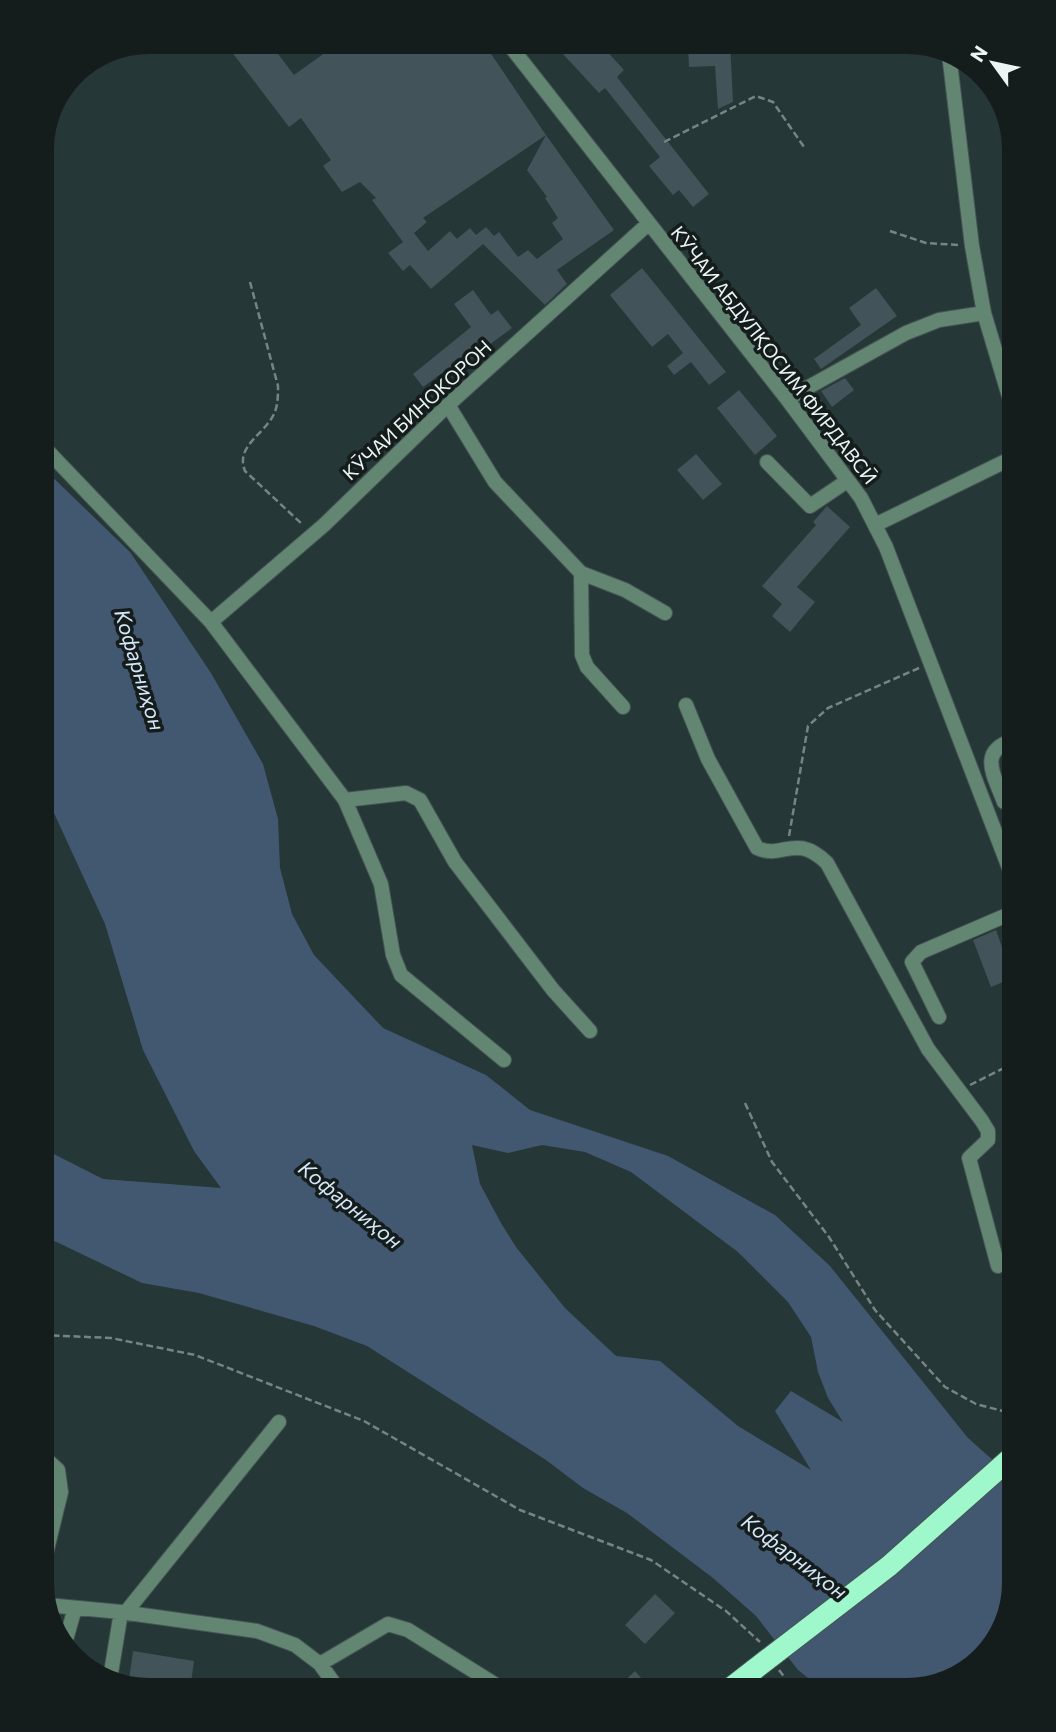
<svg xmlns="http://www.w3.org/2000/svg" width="1056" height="1732" font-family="Commissioner,sans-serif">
	<rect width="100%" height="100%" fill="#253736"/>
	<!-- water -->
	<path fill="#425870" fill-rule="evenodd" d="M42 467 130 552 211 673 263 764 278 819 280 868 292 914 314 955 383 1028 486 1075 530 1110 668 1156 775 1215 830 1266 968 1438 1014 1479V1583L996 1642 954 1679 907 1690H823L798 1670 756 1616 713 1578 627 1513 583 1488 546 1460 367 1346 314 1326 199 1293 142 1283 42 1235V1148L103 1179 221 1188 194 1151 143 1050 105 924 42 787ZM472 1145 508 1153 542 1145 585 1152 631 1172 738 1252 788 1302 811 1337 818 1372 828 1398 843 1422 791 1391 775 1411 811 1470 738 1426 660 1361 616 1356 565 1308 516 1247 501 1223 480 1184Z"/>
	<!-- building -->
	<path fill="#425359" d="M234 42H269L294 75 340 42H483L546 135 423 218 427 222 414 233 428 251 450 231 457 239 470 228 476 235 486 227 494 236 499 232 518 257 528 250 537 259 563 239 552 223 558 218 545 198 547 197 527 170 546 135 614 230 557 270 567 284 545 305 483 244 431 289 410 265 403 271 388 253 403 242 372 200 376 198 360 182 342 192 323 166 331 160 301 118 289 127 228 47Z
		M562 42H612L605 49 624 70 617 77 709 194 693 207 679 190 673 195 649 166 660 157 605 88 599 93 563 54 568 49Z
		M730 42 733 102 718 109 715 66 689 67 688 44Z
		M642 268 726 372 709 385 691 362 674 375 667 366 683 353 668 334 652 347 610 295Z
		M876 288 897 316 821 369 814 359 861 325 849 308Z
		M473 290 491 315 498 310 512 328 449 375 445 371 423 387 413 374 471 327 454 304Z
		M845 378 854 390 832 407 821 391Z
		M739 390 777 436 755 455 717 408Z
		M696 454 722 484 703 500 677 470Z
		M827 506 850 527 797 587 815 602 790 632 772 616 782 604 762 586 816 525 813 522Z
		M996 930 1013 978 991 987 973 940Z
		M655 1594 675 1613 645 1644 625 1625Z
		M133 1651 194 1661 190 1690 129 1680Z
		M635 1671 647 1685 641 1690H615Z"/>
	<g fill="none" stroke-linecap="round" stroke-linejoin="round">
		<!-- minor casing -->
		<g stroke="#455554" stroke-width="16">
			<path id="minor" d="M507 42 787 399 861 498 886 547 1014 881
				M949 54 972 246 984 313 1014 413
				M787 399 906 333 939 320 984 313
				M448 405 495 482 581 573 625 590 665 613
				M42 445 211 622 345 800 406 793 420 800 455 862 553 990 590 1031
				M767 462 810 506 847 481
				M875 525 1014 457
				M581 573 582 655 587 667 623 707
				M211 622 324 525 448 405 648 224
				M686 705 708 759 757 848C783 860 795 832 827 863L928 1049 982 1121 988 1131V1140L969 1158 998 1266
				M345 800 381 884 393 955 401 975 504 1060
				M1004 802C994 775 977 751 1014 740
				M939 1017 912 962 921 952 1014 912
				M42 1570 61 1492 58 1470 47 1460
				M47 1605 121 1612 257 1631 295 1645 320 1664 339 1690
				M126 1612 279 1422
				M65 1643 75 1608
				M320 1664 388 1624 408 1630 504 1690
				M110 1679 121 1612"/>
		</g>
		<!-- highway casing -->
		<g stroke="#455554" stroke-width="23">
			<path id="highway" d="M728 1690 755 1669"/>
		</g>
		<!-- path -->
		<path stroke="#768584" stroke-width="2.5" stroke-dasharray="7 3.5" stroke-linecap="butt" d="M664 142 756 96 773 102 804 147
			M890 231 926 243 958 245
			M250 282 278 386C278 395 278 406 274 414 264 435 235 446 245 471L303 525
			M789 836 808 726 828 708 919 668
			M970 1085 1014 1063
			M745 1103 772 1162 829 1237 875 1310 945 1387 976 1404 1014 1414
			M42 1335 111 1338 195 1355 364 1421 520 1510 651 1560 726 1611 760 1642
			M779 1670 785 1678V1690
			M765 1682 772 1690"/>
		<!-- minor -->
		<use href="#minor" stroke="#638673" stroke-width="14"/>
		<!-- highway -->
		<use href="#highway" stroke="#9ff8cb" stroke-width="21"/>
		<!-- highway-bridge casing -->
		<g stroke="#455554" stroke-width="23" stroke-linecap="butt">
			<path id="highway-bridge" d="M755 1669 889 1566 1014 1455"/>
		</g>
		<!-- highway-bridge -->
		<use href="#highway-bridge" stroke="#9ff8cb" stroke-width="21"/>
	</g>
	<g text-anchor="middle" stroke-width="7" stroke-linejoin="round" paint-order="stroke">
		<!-- street labels -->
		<g font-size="19" fill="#eaf5f4" stroke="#151d1c">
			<text transform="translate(774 355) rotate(52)" y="7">КӮЧАИ АБДУЛҚОСИМ ФИРДАВСӢ</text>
			<text transform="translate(417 410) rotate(-43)" y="7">КӮЧАИ БИНОКОРОН</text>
		</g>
		<!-- water labels -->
		<g font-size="21" font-style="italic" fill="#d5e7f9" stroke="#151d1c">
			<text transform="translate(139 670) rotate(73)" y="7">Кофарниҳон</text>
			<text transform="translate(350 1205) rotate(39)" y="7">Кофарниҳон</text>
			<text transform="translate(794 1557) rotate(37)" y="7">Кофарниҳон</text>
		</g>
	</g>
	<!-- crop -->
	<path d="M0 0H1056V1732H0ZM149 54H907A95 95 0 0 1 1002 149V1583A95 95 0 0 1 907 1678H149A95 95 0 0 1 54 1583V149A95 95 0 0 1 149 54Z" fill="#151d1c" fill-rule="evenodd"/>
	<!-- north arrow -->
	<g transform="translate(993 63) rotate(303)" stroke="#151d1c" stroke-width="5" paint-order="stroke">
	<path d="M0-5L12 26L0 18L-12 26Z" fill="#eaf5f4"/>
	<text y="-10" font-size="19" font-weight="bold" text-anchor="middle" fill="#eaf5f4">N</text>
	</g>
</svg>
